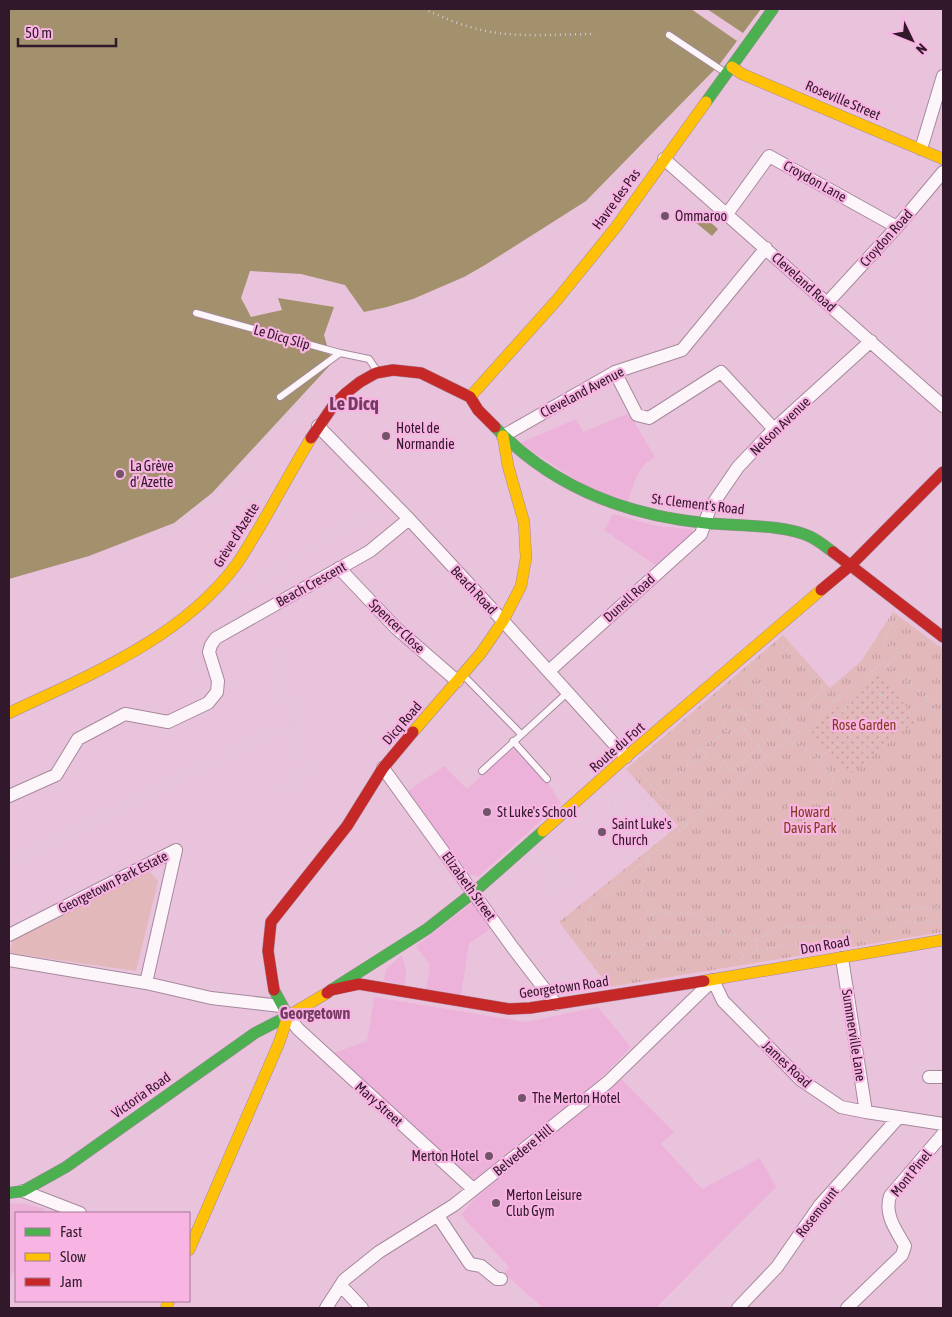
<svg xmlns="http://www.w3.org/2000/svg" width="952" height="1317" font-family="'Asap Condensed',sans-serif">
	<defs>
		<pattern id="park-tufts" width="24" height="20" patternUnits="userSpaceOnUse" patternTransform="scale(1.25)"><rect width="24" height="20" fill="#e3b8bb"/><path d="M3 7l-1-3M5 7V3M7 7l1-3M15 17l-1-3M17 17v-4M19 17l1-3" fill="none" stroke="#c39da1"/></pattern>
		<pattern id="garden-dots" width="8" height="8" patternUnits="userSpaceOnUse" patternTransform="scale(1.25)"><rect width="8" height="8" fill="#e3b8bb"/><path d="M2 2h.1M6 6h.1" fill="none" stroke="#c39da1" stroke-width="1.8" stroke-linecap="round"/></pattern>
	</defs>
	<rect width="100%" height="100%" fill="#e9c3dc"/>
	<!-- built -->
	<path fill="#edb2da" d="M629 413 655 457 646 463 637 475 628 501 587 487 520 443 576 419 583 432Z
		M613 514 657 526 690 529 694 534 658 567 604 530Z
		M511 749H517L548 783 561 803 479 876 468 875 408 791 444 766 467 789Z
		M474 902 491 928 469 944 461 995 426 989 430 965 416 946Z
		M402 955 406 970 405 985 384 981 386 969Z
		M374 997 526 1022 598 1007 631 1047 593 1086 472 1183 334 1053 367 1041Z
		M621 1079 674 1132 661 1144 702 1189 760 1158 776 1187 656 1308H543L504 1273 509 1267 461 1215 478 1195Z
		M9 1203 26 1204 45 1209 43 1213H16V1267L9 1283Z"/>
	<!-- grass -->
	<path fill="#e3b8bb" d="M148 870 158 881 136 971 10 953 13 938Z"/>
	<!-- park -->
	<path fill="url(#park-tufts)" d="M893 612 943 649V932L609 987 559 922 678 826 626 769 783 635 830 688 862 660Z"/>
	<!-- garden -->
	<path fill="url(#garden-dots)" d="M880 673 917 720 848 776 810 730Z"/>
	<!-- water -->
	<path fill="#a3906d" d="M9 9H761L719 65 586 201 485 265 464 277 413 299 387 307 364 312 345 285 301 274 250 271 241 298 251 317 282 310 278 298 334 307 324 335 332 363 212 493 174 523 89 556 9 579Z
		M701 214 718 229 712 236 695 222Z"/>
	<!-- pier -->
	<path fill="#e9c3dc" d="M691 9H707L743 33 737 41Z"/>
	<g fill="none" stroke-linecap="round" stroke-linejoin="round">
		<!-- lane casing -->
		<g stroke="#a6899d" stroke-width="8">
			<path id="lane" d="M669 35 726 73
				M196 313 340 353 369 359 377 371
				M280 397 340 353
				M464 676 521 734
				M513 741 547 779
				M482 771 567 693"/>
		</g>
		<!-- street casing -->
		<g stroke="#a6899d" stroke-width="14">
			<path id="street" d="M921 149 943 76
				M664 159 943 406
				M727 214 769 156 897 227
				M827 303 897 227 943 172
				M615 372 637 415 649 418 721 372 774 429
				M318 426 409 519 503 621 626 757
				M503 436 615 372 682 350 766 248
				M339 568 396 628 457 681
				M549 671 701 534 710 508 738 467 774 429 871 341
				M383 768 513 948 556 1004
				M9 796 56 775 78 739 125 714 168 722 208 703 217 692 218 681 209 652 211 645 216 638 370 551 409 519
				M9 935 176 850 146 983
				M842 958 866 1112
				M9 960 146 983 211 998 281 1006
				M288 1016 298 1029 473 1189
				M929 1077H943
				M23 1191 80 1213
				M438 1216 470 1264 481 1266 497 1279H501
				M340 1286 344 1289 362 1308
				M326 1308 344 1280 379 1252 454 1205 608 1082 713 980 723 1001 801 1080 841 1107 866 1112 943 1124
				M738 1308 777 1267 820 1205 899 1117
				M847 1308 902 1255 905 1246C896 1230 884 1215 890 1196L943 1134"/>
		</g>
		<!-- fast casing -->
		<g stroke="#a6899d" stroke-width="12">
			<path id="fast" d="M706 102 773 9
				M495 427C551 486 625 515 705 523 735 526 784 524 811 537 819 541 826 547 833 552
				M331 990 427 929 474 892 543 831
				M9 1193 23 1191 66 1167 255 1033 288 1016 274 990"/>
		</g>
		<!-- slow casing -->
		<g stroke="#a6899d" stroke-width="12">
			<path id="slow" d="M732 67 742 74 943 159
				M470 397 556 301 616 227 706 102
				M9 713C89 675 181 639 236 565 244 554 251 541 258 530 276 499 293 468 311 438
				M413 732 481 653 503 621 521 586 526 558 524 522 508 466 503 436
				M543 831 626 757 821 590
				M704 981 943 940
				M189 1250 279 1043 288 1016 327 993
				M166 1308 169 1301"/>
		</g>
		<!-- jam casing -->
		<g stroke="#a6899d" stroke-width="12">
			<path id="jam" d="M311 438 333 406 346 393 360 382 376 373 393 370 421 373 470 397 478 410 495 427
				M833 552 943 637
				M821 590 851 565 943 472
				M274 990 268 951 271 922 347 826 383 768 413 732
				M327 993 331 990 359 984 509 1009 530 1008 704 981"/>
		</g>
		<!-- path -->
		<path stroke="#d3c8cf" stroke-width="2.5" stroke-dasharray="1 4" stroke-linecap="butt" d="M424 9C444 18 465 27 486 31 519 38 561 34 595 34
			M296 405 299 407 293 414 304 422
			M373 419 377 415 374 412
			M161 533 196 511 210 498 307 394
			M232 596 305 550 383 510
			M783 646 824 689 785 724
			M272 649 294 724
			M889 666 898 650 888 644 885 636 896 618
			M750 672 791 718
			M824 689 834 701
			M880 695C891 697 895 702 895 712
			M718 701 729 712
			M724 722a12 12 0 1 1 24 0a12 12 0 1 1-24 0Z
			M745 714 763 698
			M902 720 895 712H886L879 703 880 694 873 686 835 718 864 752 911 712 930 699
			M690 724 732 771 785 724 745 679
			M744 731 768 757
			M799 743 800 731
			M783 745 799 743 817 759 828 752 882 707
			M693 755a6 6 0 1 1 12 0a6 6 0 1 1-12 0Z
			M703 751 727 730
			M817 759 833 776 831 805
			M637 769 687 826
			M626 779 654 810 635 828
			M646 802 694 759
			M615 809 610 804 631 785
			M540 857 564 881 546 894
			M648 858 590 908 585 932 598 955 639 950 650 938 721 933
			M9 861 294 724 306 769 286 790
			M872 935 900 923 928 920 943 921
			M650 938 656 923 651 912
			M757 939 783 927H846L898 909 943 907
			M757 951 791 944 838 941
			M741 960V957L757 952V939L723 933 696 914 651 912 640 897 649 856 834 701 883 662 930 699 943 728
			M510 1287 536 1308"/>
		<!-- lane -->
		<use href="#lane" stroke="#fcf6fa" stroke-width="6"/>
		<!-- street -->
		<use href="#street" stroke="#fcf6fa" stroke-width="12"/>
		<!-- fast -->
		<use href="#fast" stroke="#4caf50" stroke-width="11"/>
		<!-- slow -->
		<use href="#slow" stroke="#ffc107" stroke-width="11"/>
		<!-- jam -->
		<use href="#jam" stroke="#c62828" stroke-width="11"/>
	</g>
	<!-- markers -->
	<g fill="#715468" stroke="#f8b4e2" stroke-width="2">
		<circle cx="665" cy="216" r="5"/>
		<circle cx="386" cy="436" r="5"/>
		<circle cx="120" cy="474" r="5"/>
		<circle cx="487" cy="812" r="5"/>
		<circle cx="602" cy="832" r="5"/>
		<circle cx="522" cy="1098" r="5"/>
		<circle cx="489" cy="1156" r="5"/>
		<circle cx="496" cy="1203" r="5"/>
	</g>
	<g text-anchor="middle" stroke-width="4.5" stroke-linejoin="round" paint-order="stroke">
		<!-- street labels -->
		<g font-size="14" fill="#31182a" stroke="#f8b4e2">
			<text transform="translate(843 100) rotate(23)" y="5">Roseville Street</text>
			<text transform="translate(815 181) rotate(29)" y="5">Croydon Lane</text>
			<text transform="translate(616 199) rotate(-54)" y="5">Havre des Pas</text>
			<text transform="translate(886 238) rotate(-48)" y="5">Croydon Road</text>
			<text transform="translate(804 282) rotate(42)" y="5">Cleveland Road</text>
			<text transform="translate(282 337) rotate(16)" y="5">Le Dicq Slip</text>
			<text transform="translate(582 392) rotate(-28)" y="5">Cleveland Avenue</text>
			<text transform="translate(780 426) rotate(-44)" y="5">Nelson Avenue</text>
			<text transform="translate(698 504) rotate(7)" y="5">St. Clement's Road</text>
			<text transform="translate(236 535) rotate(-58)" y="5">Grève d'Azette</text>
			<text transform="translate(311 584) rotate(-29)" y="5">Beach Crescent</text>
			<text transform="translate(474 590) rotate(47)" y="5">Beach Road</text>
			<text transform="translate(629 598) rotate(-42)" y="5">Dunell Road</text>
			<text transform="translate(397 626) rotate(44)" y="5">Spencer Close</text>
			<text transform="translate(402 723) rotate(-49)" y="5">Dicq Road</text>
			<text transform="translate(617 747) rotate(-41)" y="5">Route du Fort</text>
			<text transform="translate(113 882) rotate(-27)" y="5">Georgetown Park Estate</text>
			<text transform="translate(469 886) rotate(54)" y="5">Elizabeth Street</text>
			<text transform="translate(825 945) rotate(-10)" y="5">Don Road</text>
			<text transform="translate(564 987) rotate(-8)" y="5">Georgetown Road</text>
			<text transform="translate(854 1035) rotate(81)" y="5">Summerville Lane</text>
			<text transform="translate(787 1064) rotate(43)" y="5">James Road</text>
			<text transform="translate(141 1095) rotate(-35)" y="5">Victoria Road</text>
			<text transform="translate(379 1104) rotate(42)" y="5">Mary Street</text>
			<text transform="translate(523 1150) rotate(-39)" y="5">Belvedere Hill</text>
			<text transform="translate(911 1173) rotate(-51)" y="5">Mont Pinel</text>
			<text transform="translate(817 1212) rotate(-52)" y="5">Rosemount</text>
		</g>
		<!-- poi labels -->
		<g font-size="14" fill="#31182a" stroke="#f8b4e2" text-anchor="start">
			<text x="675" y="221">Ommaroo</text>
			<text x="396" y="433">Hotel de<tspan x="396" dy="16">Normandie</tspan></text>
			<text x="130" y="471">La Grève<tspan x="130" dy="16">d’ Azette</tspan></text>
			<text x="497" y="817">St Luke's School</text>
			<text x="612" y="829">Saint Luke's<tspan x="612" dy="16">Church</tspan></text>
			<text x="532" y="1103">The Merton Hotel</text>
			<text x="479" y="1161" text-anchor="end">Merton Hotel</text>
			<text x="506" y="1200">Merton Leisure<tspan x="506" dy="16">Club Gym</tspan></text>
		</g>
		<!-- park labels -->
		<g font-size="14" fill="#85391e" stroke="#f8b4e2">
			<text x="864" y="730">Rose Garden</text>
			<text x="810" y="817">Howard<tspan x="810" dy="16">Davis Park</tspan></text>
		</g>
		<!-- quarter labels -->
		<g font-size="16" font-weight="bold" fill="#763b64" stroke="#f8b4e2">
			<text x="315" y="1019">Georgetown</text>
		</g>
		<!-- district labels -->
		<g font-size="19" font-weight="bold" fill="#763b64" stroke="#f8b4e2">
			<text x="354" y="410">Le Dicq</text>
		</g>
	</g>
	<!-- border -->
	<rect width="952" height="1317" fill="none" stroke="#31182a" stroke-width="20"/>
	<!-- legend -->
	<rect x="15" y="1212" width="175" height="90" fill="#f8b4e2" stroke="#a87698"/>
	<rect x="25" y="1228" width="25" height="8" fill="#4caf50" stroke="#a87698"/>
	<text x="60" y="1237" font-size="15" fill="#31182a">Fast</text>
	<rect x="25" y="1253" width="25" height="8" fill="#ffc107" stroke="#a87698"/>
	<text x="60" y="1262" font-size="15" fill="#31182a">Slow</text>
	<rect x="25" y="1278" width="25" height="8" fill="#c62828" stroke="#a87698"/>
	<text x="60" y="1287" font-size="15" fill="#31182a">Jam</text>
	<!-- north arrow -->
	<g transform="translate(912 40) rotate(133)" stroke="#f8b4e2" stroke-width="4" paint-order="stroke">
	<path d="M0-4L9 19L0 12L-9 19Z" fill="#31182a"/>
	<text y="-8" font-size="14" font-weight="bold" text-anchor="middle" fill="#31182a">N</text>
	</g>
	<!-- scale -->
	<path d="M18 38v8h98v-8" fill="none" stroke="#31182a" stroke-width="2.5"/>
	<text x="25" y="38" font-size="15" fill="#31182a" stroke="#f8b4e2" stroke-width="4" paint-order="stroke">50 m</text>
</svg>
